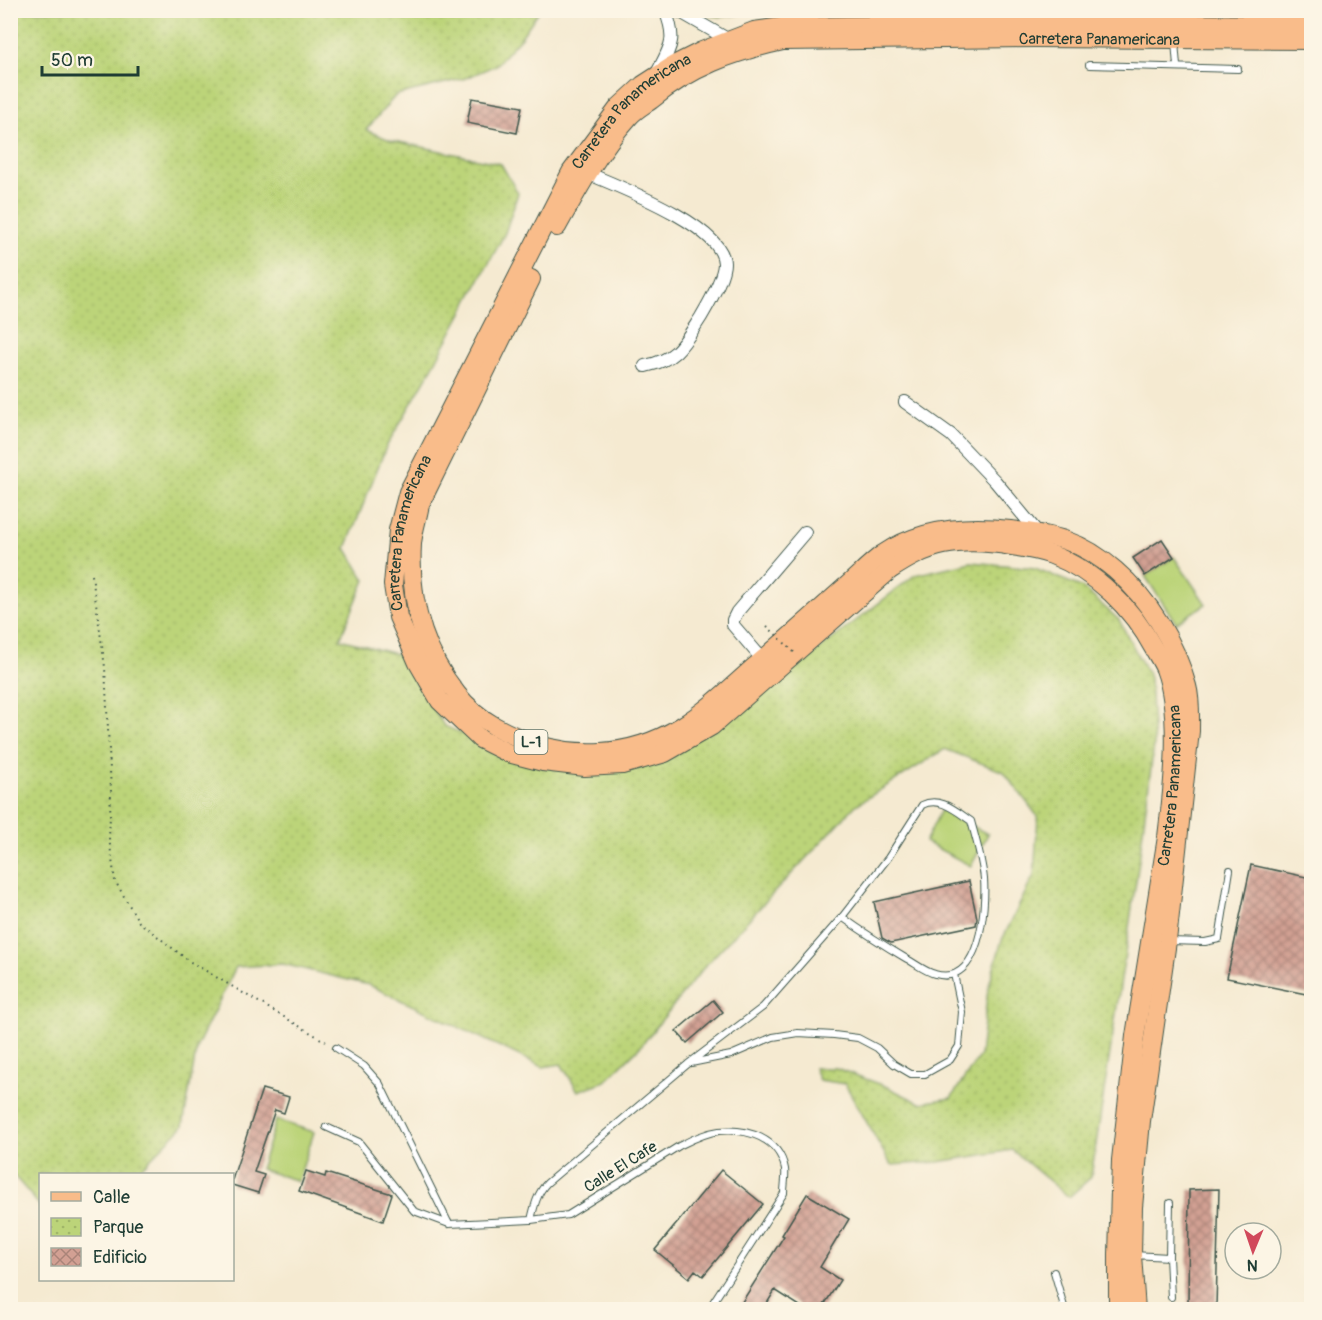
<svg xmlns="http://www.w3.org/2000/svg" width="1322" height="1320" font-family="Pangolin,sans-serif">
	<defs>
		<pattern id="park-dots" width="8" height="8" patternUnits="userSpaceOnUse" patternTransform="scale(1.5)"><rect width="8" height="8" fill="#bcd479"/><path d="M2 2h.1M6 6h.1" fill="none" stroke="#a1b769" stroke-width="1.8" stroke-linecap="round"/></pattern>
		<pattern id="building-cross-hatch" width="8" height="8" patternUnits="userSpaceOnUse" patternTransform="scale(1.5)"><rect width="8" height="8" fill="#d2a093"/><path d="M0 0l8 8M0 8l8-8" fill="none" stroke="#aa8479"/></pattern>
	</defs>
	<rect width="100%" height="100%" fill="#fcf5e5"/>
	<filter id="ink" filterUnits="userSpaceOnUse"><feTurbulence type="fractalNoise" baseFrequency=".0167" numOctaves="2"/><feDisplacementMap in="SourceGraphic" scale="12" xChannelSelector="R" yChannelSelector="G"/><feConvolveMatrix kernelMatrix="1 2 1 2 8 2 1 2 1" color-interpolation-filters="sRGB"/></filter>
	<filter id="wash" filterUnits="userSpaceOnUse"><feTurbulence type="fractalNoise" baseFrequency=".008" numOctaves="4" result="noise"/><feDisplacementMap in="SourceGraphic" scale="24" xChannelSelector="R" yChannelSelector="G"/><feGaussianBlur stdDeviation="1.35" result="paint"/><feColorMatrix in="noise" values="0 0 0 0 0 0 0 0 0 0 0 0 0 0 0 0 0 1.4 0 .05"/><feComposite in="paint" operator="in"/></filter>
	<g filter="url(#wash)">
		<rect width="100%" height="100%" fill="#f5ead1"/>
		<!-- park -->
		<path fill="url(#park-dots)" stroke="#6e8856" stroke-width="1.5" d="M10 11H539L521 37 496 65 466 78 396 95 366 130 390 140 501 164 518 193 505 233 431 370 386 447 346 548 365 580 340 639 399 655 444 726 545 767 682 744 776 683 915 575 971 562 1035 568 1083 588 1119 620 1150 678 1154 745 1138 868 1091 1177 1069 1197 1012 1150 938 1162 891 1165 845 1084 819 1080 814 1068H836L885 1086 920 1103 951 1098 980 1055 988 989 1002 940 1034 875 1038 817 1004 772 945 749 856 805 705 966 640 1047 605 1081 578 1091 561 1064 543 1067 369 985 283 964 236 967 197 1046 183 1126 135 1174H40V1206L10 1171Z
			M700 11H752C735 15 715 21 700 11Z"/>
		<!-- pitch -->
		<path fill="#bcd479" stroke="#6e8856" stroke-width="1.5" d="M1174 557 1206 604 1176 623 1145 576Z
			M941 810 988 834 971 866 925 842Z
			M276 1120 314 1132 298 1181 260 1169Z"/>
		<g id="blocks">
			<!-- building -->
			<path fill="url(#building-cross-hatch)" d="M472 98 522 107 517 133 467 123Z
				M1162 539 1174 557 1145 576 1133 558Z
				M1251 865 1311 878V995L1227 978Z
				M969 881 977 918 976 925 891 943 882 938 874 902Z
				M713 1000 723 1012 687 1043 676 1031Z
				M262 1089 289 1097 284 1113 275 1110 254 1172 264 1175 258 1193 232 1185V1180Z
				M721 1170 763 1204 703 1276 695 1270 689 1278 655 1250Z
				M306 1171 325 1177 326 1173 392 1194 383 1221 299 1191Z
				M1219 1189 1216 1308H1188L1189 1190Z
				M807 1194 849 1219 820 1267 840 1280 821 1310H798L800 1306 775 1290 763 1310H748L740 1305 784 1236 782 1235Z"/>
		</g>
	</g>
	<g filter="url(#ink)">
		<use href="#blocks" fill-opacity="0" stroke="#3f574c" stroke-width="1.5"/>
		<g fill="none" stroke-linecap="round" stroke-linejoin="round">
			<!-- lane casing -->
			<g stroke="#3f574c" stroke-width="8">
				<path id="lane" d="M1175 42 1177 66
					M1089 65 1238 69
					M1168 941 1205 942 1219 939 1230 870
					M336 1048 364 1066 380 1084 449 1224
					M691 1063 731 1055 773 1037 798 1033 834 1035 858 1038 877 1048 894 1064 911 1074H925L950 1060 959 1046 962 1012 954 974
					M326 1127 359 1142 414 1211 449 1224 531 1220 568 1215 679 1146C691 1140 704 1133 719 1131 747 1128 779 1138 785 1169 786 1177 784 1185 784 1193L708 1310
					M1170 1203 1169 1257 1171 1297
					M531 1220C534 1207 537 1193 547 1183L688 1064 763 1007 842 917 888 858 922 805C940 796 956 811 971 821 976 840 982 859 984 879 986 906 981 988 935 974 926 972 916 964 907 959 885 946 863 932 842 917
					M1133 1255 1169 1257
					M1054 1272 1065 1310"/>
			</g>
			<!-- street casing -->
			<g stroke="#3f574c" stroke-width="14">
				<path id="street" d="M677 10 729 40
					M657 73C671 46 677 40 665 10
					M587 173C617 186 723 226 724 263 724 278 708 305 701 317 684 343 677 360 645 366
					M905 402 951 435 995 481 1038 533
					M763 660 733 625V620L737 612 805 532"/>
			</g>
			<!-- primary casing -->
			<g stroke="#3f574c" stroke-width="20">
				<g id="primary">
					<path id="s1" d="M557 227C578 189 600 149 629 117 635 110 644 105 651 100 691 67 732 52 783 41L1035 38 1312 40"/>
					<path d="M531 279 420 504C418 517 413 531 412 544 409 599 423 651 457 694 478 721 508 735 539 745 559 751 580 753 601 752 668 748 706 710 753 668 784 642 814 615 844 588 857 577 869 564 883 554 920 529 967 525 1010 530 1054 535 1081 540 1115 570 1149 599 1175 642 1187 686 1191 700 1190 716 1190 731L1167 941 1141 1121 1133 1207 1132 1255 1136 1310"/>
					<path id="s2" d="M1118 1310V1254L1121 1160 1135 1036 1167 837C1173 789 1182 714 1165 669 1162 662 1158 656 1154 649 1132 608 1096 572 1052 555 1039 550 1025 548 1012 546 989 542 967 540 944 545 924 549 907 559 890 570L712 726 665 753 622 765 585 767 543 762 508 753 480 739 440 701 418 663 398 617 393 585 398 530 408 492 571 172 619 107 643 85 674 65 702 51 754 31 782 27 1035 23 1312 25"/>
				</g>
			</g>
			<!-- path -->
			<path stroke="#3f574c" stroke-width="2" stroke-dasharray="1.5 4.5" stroke-linecap="butt" d="M92 575 105 667 111 791 109 838 115 881 139 922 189 961 328 1043"/>
			<!-- lane -->
			<use href="#lane" stroke="#fff" stroke-width="6"/>
			<!-- street -->
			<use href="#street" stroke="#fff" stroke-width="12"/>
			<!-- primary -->
			<use href="#primary" stroke="#f9bc8a" stroke-width="18"/>
			<!-- path-bridge -->
			<path stroke="#3f574c" stroke-width="2" stroke-dasharray="1.5 4.5" stroke-linecap="butt" d="M767 626 797 655"/>
		</g>
	</g>
	<g text-anchor="middle" stroke-width="5" stroke-linejoin="round" paint-order="stroke">
		<!-- shield labels -->
		<rect fill="#fcf5e5" stroke="#617469" stroke-width="1.5" x="514.5" y="730" width="33" height="24" rx="4.5"/>
		<g font-size="15" font-weight="bold" fill="#1f3d34">
			<text x="531" y="747">L-1</text>
		</g>
		<!-- street labels -->
		<g font-size="16" fill="#1f3d34" stroke="#fcf5e5">
			<text dy="6" stroke="none"><textPath href="#s1" startOffset="622">Carretera Panamericana</textPath></text>
			<text dy="6" stroke="none"><textPath href="#s2" startOffset="2184">Carretera Panamericana</textPath></text>
			<text dy="6" stroke="none"><textPath href="#s2" startOffset="1698">Carretera Panamericana</textPath></text>
			<text dy="6" stroke="none"><textPath href="#s2" startOffset="528">Carretera Panamericana</textPath></text>
			<text transform="translate(620 1166) rotate(-32)" y="6">Calle El Cafe</text>
		</g>
	</g>
	<!-- margin -->
	<rect width="1322" height="1320" fill="none" stroke="#fcf5e5" stroke-width="36"/>
	<!-- legend -->
	<rect x="39" y="1173" width="195" height="108" fill="#fcf5e5" stroke="#a4ab9e" stroke-width="1.5"/>
	<rect x="51" y="1192" width="30" height="9" fill="#f9bc8a" stroke="#a4ab9e" stroke-width="1.5"/>
	<text x="93" y="1203" font-size="18" fill="#1f3d34">Calle</text>
	<rect x="51" y="1218" width="30" height="18" fill="url(#park-dots)" stroke="#a4ab9e" stroke-width="1.5"/>
	<text x="93" y="1233" font-size="18" fill="#1f3d34">Parque</text>
	<rect x="51" y="1248" width="30" height="18" fill="url(#building-cross-hatch)" stroke="#a4ab9e" stroke-width="1.5"/>
	<text x="93" y="1263" font-size="18" fill="#1f3d34">Edificio</text>
	<!-- north arrow -->
	<g transform="translate(1253 1251) rotate(182)"><circle r="28" fill="#fcf5e5" stroke="#a4ab9e" stroke-width="1.5"/>
	<path d="M0-4.5L10 22L0 15L-10 22Z" fill="#d1495b"/>
	<text y="-9" font-size="16" font-weight="bold" text-anchor="middle" fill="#1f3d34">N</text>
	</g>
	<!-- scale -->
	<path d="M42 66v9h96v-9" fill="none" stroke="#1f3d34" stroke-width="3"/>
	<text x="51" y="66" font-size="18" fill="#1f3d34" stroke="#fcf5e5" stroke-width="4.5" paint-order="stroke">50 m</text>
</svg>
